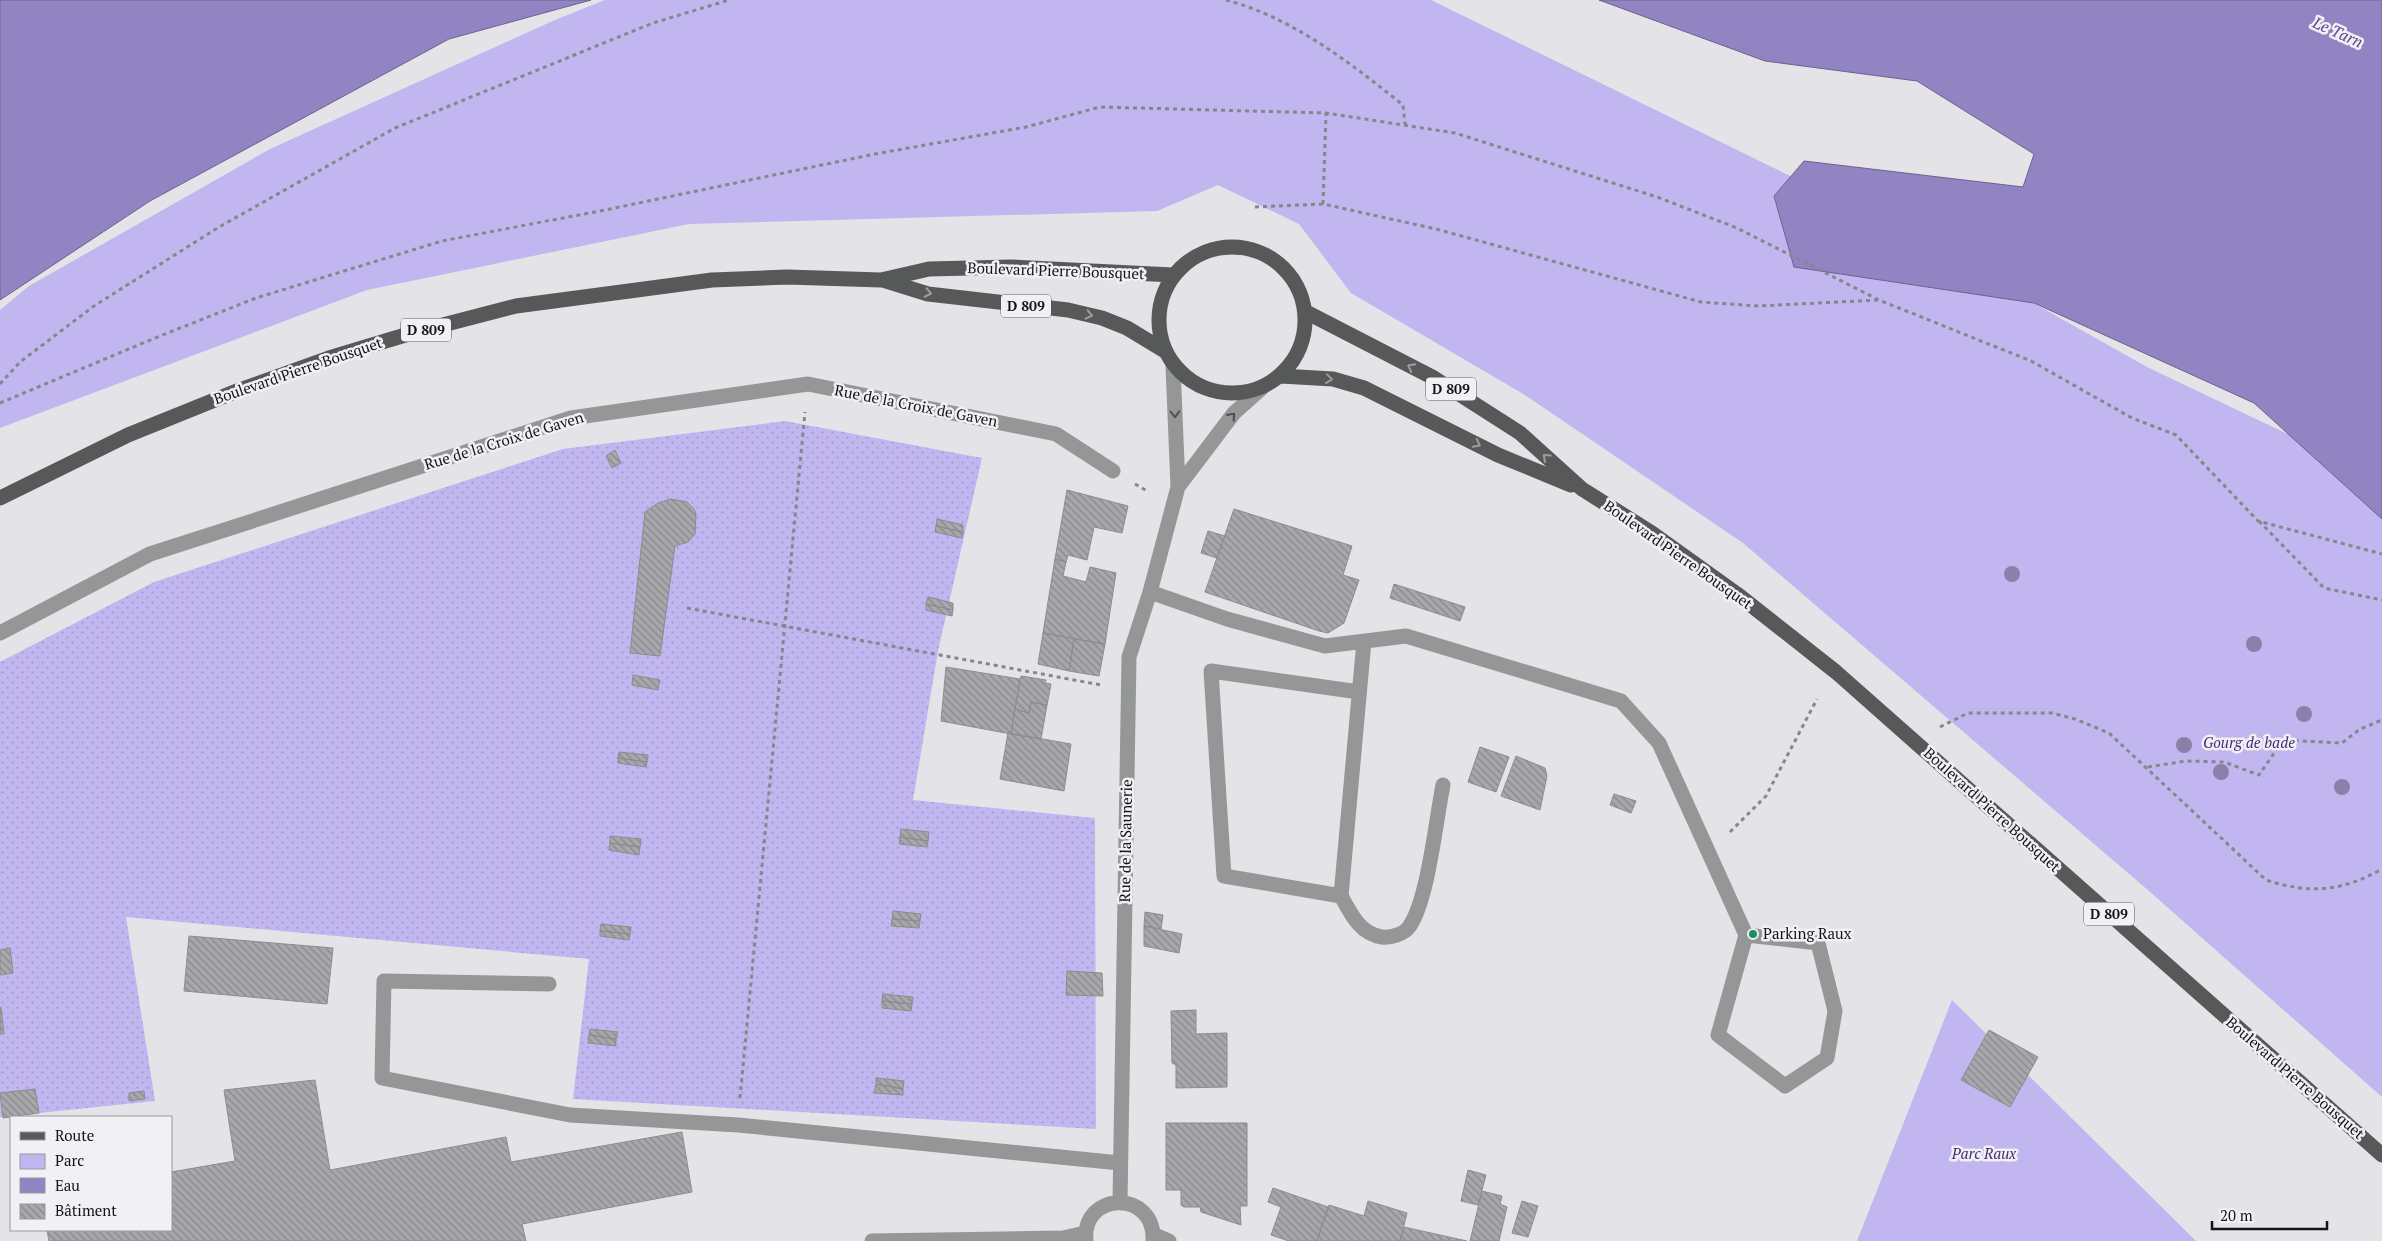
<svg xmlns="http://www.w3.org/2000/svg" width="2382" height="1241" font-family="'PT Serif',serif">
	<defs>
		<pattern id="garden-dots" width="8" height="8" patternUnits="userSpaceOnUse" patternTransform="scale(1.25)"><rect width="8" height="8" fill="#c1b6ef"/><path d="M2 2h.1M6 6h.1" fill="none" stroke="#a59ccc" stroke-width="1.8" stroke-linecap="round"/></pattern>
		<pattern id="building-back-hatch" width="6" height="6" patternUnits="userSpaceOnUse" patternTransform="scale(1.25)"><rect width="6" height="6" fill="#a8a7ac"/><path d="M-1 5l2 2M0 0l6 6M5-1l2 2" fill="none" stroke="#88878b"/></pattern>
	</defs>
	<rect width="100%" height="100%" fill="#e4e3e7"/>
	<!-- green -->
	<path fill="#c1b6ef" d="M605 0H1431L1923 241 2147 367 2382 479V1097L2149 891 1743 543 1525 395 1351 293 1299 224 1218 185 1157 211 689 224 367 290 0 428V310L29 286 270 149 555 20Z
		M1952 1000 2196 1241H1857Z"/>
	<!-- garden -->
	<path fill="url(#garden-dots)" d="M785 421 982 458 938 651 913 800 1095 818 1096 1129 573 1099 589 959 126 917 155 1101 0 1117V662L154 582 563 449Z"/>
	<!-- water -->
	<path fill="#9284c2" stroke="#6c628e" d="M0 0H591L449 39 150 201 0 300Z
		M1599 0H2382V519L2254 403 2034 303 1794 267 1774 196 1804 161 2023 187 2034 154 1917 81 1765 61Z"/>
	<!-- building -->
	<path fill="url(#building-back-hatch)" stroke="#8c8b8f" d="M615 450 621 463 612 468 606 456Z
		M1067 490 1128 506 1122 533 1094 527 1087 560 1068 555 1066 562 1055 559Z
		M671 499 687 502 694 509 696 514 695 534 688 542 675 546 660 656 630 653 645 512 658 503Z
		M1234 509 1352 546 1343 575 1359 580 1344 623 1328 633 1319 631 1205 592Z
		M937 519 963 525V532L936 526Z
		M936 526 963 532 962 538 935 532Z
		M1208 531 1225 536 1217 558 1201 553Z
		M1055 559 1066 562 1063 576 1086 582 1090 567 1116 573 1105 644 1043 633Z
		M1394 584 1465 607 1460 621 1390 598Z
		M928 597 953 603V610L926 604Z
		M926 604 953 610 952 616 926 610Z
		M1043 633 1074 639 1069 671 1038 664Z
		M1074 639 1105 644 1099 676 1069 671Z
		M946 667 1020 679 1011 734 941 721Z
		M633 675 660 680 658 690 632 685Z
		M1021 676 1046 680 1045 683 1051 684 1047 705 1031 702 1029 713 1015 709Z
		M1031 702 1047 705 1041 739 1011 734 1015 709 1029 713Z
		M1008 733 1071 744 1064 791 1000 779Z
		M1480 747 1509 757 1496 792 1468 782Z
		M619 752 648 755 647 762 618 758Z
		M1516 756 1545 768 1547 776 1540 810 1501 796Z
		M618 758 647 762 646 767 618 763Z
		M1614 794 1636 801 1631 813 1610 805Z
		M901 829 929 832 928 841 900 837Z
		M610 836 641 839 640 847 610 843Z
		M900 837 928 841 927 847 899 844Z
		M610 843 640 847 639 855 609 850Z
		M893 911 921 914 920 921 892 919Z
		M1145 912 1163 915 1161 929 1144 926Z
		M892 919 920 921 919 928 891 926Z
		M601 924 631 927 630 934 600 931Z
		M1144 926 1182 934 1179 953 1144 946Z
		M600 931 630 934 629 940 600 936Z
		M189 936 333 948 327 1004 184 991Z
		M10 948 13 973 0 975V950Z
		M1067 971 1102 973 1103 996 1066 995Z
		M883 994 913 997 912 1004 882 1001Z
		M882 1001 912 1004 911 1011 882 1008Z
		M1 1007 4 1034H0V1008Z
		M1196 1010V1034L1227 1033V1087L1176 1088V1065L1172 1063 1171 1011Z
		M590 1029 618 1032 616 1039 589 1035Z
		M1989 1030 2038 1057 2010 1107 1961 1080Z
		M589 1035 616 1039V1046L588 1043Z
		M876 1078 904 1081 903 1089 876 1084Z
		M315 1080 330 1170 506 1137 511 1162 682 1132 692 1192 522 1224 526 1241H49L47 1230H171V1172L235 1161 224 1090Z
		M876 1084 903 1089V1095L874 1093Z
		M35 1089 39 1113 3 1118 0 1093Z
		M144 1091 145 1099 129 1101V1093Z
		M1166 1123H1247V1206H1240L1241 1225 1201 1212 1200 1207H1184L1181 1205V1190H1166Z
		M1468 1170 1486 1175 1478 1205 1461 1201Z
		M1273 1188 1328 1207 1317 1241H1289L1271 1235 1281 1207 1268 1202Z
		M1482 1191 1502 1196 1500 1204 1507 1207 1499 1241H1470Z
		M1368 1201 1407 1213 1400 1241H1317L1329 1205 1364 1216Z
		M1522 1201 1538 1206 1528 1237 1512 1233Z
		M1404 1227 1467 1241H1400Z"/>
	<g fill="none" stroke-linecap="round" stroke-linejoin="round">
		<!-- path -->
		<path stroke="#87868a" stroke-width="3" stroke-dasharray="4 4" stroke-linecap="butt" d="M1226 0C1293 18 1349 62 1403 105L1405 124
			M1323 204 1326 113
			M1255 207 1323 204 1436 229 1701 302 1758 306 1878 300
			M0 384 20 362 94 306 219 227 395 128 653 23 729 0
			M0 403 155 338 256 298 442 241 610 209 875 154 1026 127 1100 107 1326 113 1455 133 1657 197 1737 228 1879 300 2031 361 2132 418 2176 435 2258 521 2382 554
			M1135 484 1149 492
			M2259 521 2324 588 2382 600
			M687 608 1101 685
			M1940 727 1968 713H2052L2075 719 2109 733 2266 880C2309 894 2341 892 2382 869
			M2148 767 2186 761 2224 762 2259 775 2283 740 2342 743 2360 729 2382 720
			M1730 832 1766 796 1817 699
			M740 1098 805 412"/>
		<!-- minor -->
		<path stroke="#959796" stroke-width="15" d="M1173 366 1178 487 1234 413 1262 388
			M1150 592 1227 619 1325 646 1406 636 1621 701 1659 743 1746 935 1718 1035 1785 1086 1827 1058 1835 1011 1818 943 1746 935
			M0 633 150 554 571 418 808 384 1056 434 1113 471
			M1364 641 1341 896C1351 914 1360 934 1382 937 1391 938 1404 934 1409 927 1428 901 1436 819 1443 785
			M1341 896 1224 876 1211 671 1359 692
			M549 984 384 981 382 1078 570 1115 738 1125 1120 1163
			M1120 1202 1129 657 1150 592 1178 487
			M1153 1234 1169 1241
			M872 1241 1063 1238 1085 1233
			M1086 1241C1081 1191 1156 1189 1153 1241"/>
		<!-- major -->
		<path stroke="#565958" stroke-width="15" d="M1159 320a73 73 0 1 1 146 0a73 73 0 1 1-146 0Z
			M883 280 928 294 1068 310 1102 318 1127 328 1165 351
			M1306 312 1434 378 1520 433 1582 489 1652 533 1737 594 1836 672 2382 1155
			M1281 376 1333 379 1364 388 1498 455 1571 485
			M0 498 128 435 237 391 329 358 412 333 516 306 712 280 787 277 881 280 929 269 1011 267 1173 275"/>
	</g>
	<!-- trees -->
	<g fill="#8c7faa">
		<circle cx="2012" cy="574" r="8"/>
		<circle cx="2254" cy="644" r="8"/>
		<circle cx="2304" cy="714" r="8"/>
		<circle cx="2184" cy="745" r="8"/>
		<circle cx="2221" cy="772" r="8"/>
		<circle cx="2342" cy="787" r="8"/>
	</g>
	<!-- one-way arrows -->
	<defs><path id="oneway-chevron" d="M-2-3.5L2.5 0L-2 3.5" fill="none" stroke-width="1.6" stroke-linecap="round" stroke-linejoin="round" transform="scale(1.25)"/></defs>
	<g stroke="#9c9d9f">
		<use href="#oneway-chevron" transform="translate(928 293) rotate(12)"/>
		<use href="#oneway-chevron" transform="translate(1089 315) rotate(13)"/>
		<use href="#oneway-chevron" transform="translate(1411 367) rotate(-153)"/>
		<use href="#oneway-chevron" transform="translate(1329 379) rotate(7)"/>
		<use href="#oneway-chevron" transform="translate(1477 444) rotate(27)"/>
		<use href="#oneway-chevron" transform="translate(1546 457) rotate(-138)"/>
	</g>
	<g stroke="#4e4e4f">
		<use href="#oneway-chevron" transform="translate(1175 414) rotate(88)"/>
		<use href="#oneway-chevron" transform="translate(1232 416) rotate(-49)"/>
	</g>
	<!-- markers -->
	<circle fill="#1e8d6c" stroke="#f1f0f5" stroke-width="2" cx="1753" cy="934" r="5"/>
	<g text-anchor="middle" stroke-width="5" stroke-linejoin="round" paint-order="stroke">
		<!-- shield labels -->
		<g fill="#f1f0f5" stroke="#565558" stroke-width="1">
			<rect x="1001" y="294.5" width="50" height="23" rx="4"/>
			<rect x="401" y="318.5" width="50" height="23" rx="4"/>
			<rect x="1426" y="377.5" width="50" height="23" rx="4"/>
			<rect x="2084" y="902.5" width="50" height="23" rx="4"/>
		</g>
		<g font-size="14" font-weight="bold" fill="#141315">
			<text x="1026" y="311">D 809</text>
			<text x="426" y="335">D 809</text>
			<text x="1451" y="394">D 809</text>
			<text x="2109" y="919">D 809</text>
		</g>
		<!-- street labels -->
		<g font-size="15" fill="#141315" stroke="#f1f0f5">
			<text transform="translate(1056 271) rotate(2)" y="5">Boulevard Pierre Bousquet</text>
			<text transform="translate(298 371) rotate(-19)" y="5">Boulevard Pierre Bousquet</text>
			<text transform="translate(916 406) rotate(11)" y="5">Rue de la Croix de Gaven</text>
			<text transform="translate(504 441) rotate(-17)" y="5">Rue de la Croix de Gaven</text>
			<text transform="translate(1678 555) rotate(35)" y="5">Boulevard Pierre Bousquet</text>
			<text transform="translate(1992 810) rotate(42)" y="5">Boulevard Pierre Bousquet</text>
			<text transform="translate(1126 841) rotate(-89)" y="5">Rue de la Saunerie</text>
			<text transform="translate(2295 1078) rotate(41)" y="5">Boulevard Pierre Bousquet</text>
		</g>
		<!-- park labels -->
		<g font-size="15" font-style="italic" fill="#442d78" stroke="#f1f0f5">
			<text x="2249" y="748">Gourg de bade</text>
			<text x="1984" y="1159">Parc Raux</text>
		</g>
		<!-- poi labels -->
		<g font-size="15" fill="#141315" stroke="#f1f0f5" text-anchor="start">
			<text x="1763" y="939">Parking Raux</text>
		</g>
		<!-- water labels -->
		<g font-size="16" font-style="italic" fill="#5b4693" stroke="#f1f0f5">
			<text transform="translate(2338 32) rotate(24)" y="6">Le Tarn</text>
		</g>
	</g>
	<!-- legend -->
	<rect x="10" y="1116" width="162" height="115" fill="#f1f0f5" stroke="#99989b"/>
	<rect x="20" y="1132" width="25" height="8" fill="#565958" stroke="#99989b"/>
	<text x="55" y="1141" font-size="15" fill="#141315">Route</text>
	<rect x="20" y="1154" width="25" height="15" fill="#c1b6ef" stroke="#99989b"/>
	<text x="55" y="1166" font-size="15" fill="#141315">Parc</text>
	<rect x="20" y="1178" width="25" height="15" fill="#9284c2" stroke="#99989b"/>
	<text x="55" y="1191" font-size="15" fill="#141315">Eau</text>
	<rect x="20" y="1204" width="25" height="15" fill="url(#building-back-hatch)" stroke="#99989b"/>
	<text x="55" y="1216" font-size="15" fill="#141315">Bâtiment</text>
	<!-- scale -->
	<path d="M2212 1221v8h115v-8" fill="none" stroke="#141315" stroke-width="2.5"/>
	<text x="2220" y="1221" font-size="15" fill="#141315" stroke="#f1f0f5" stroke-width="4" paint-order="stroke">20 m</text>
</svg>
